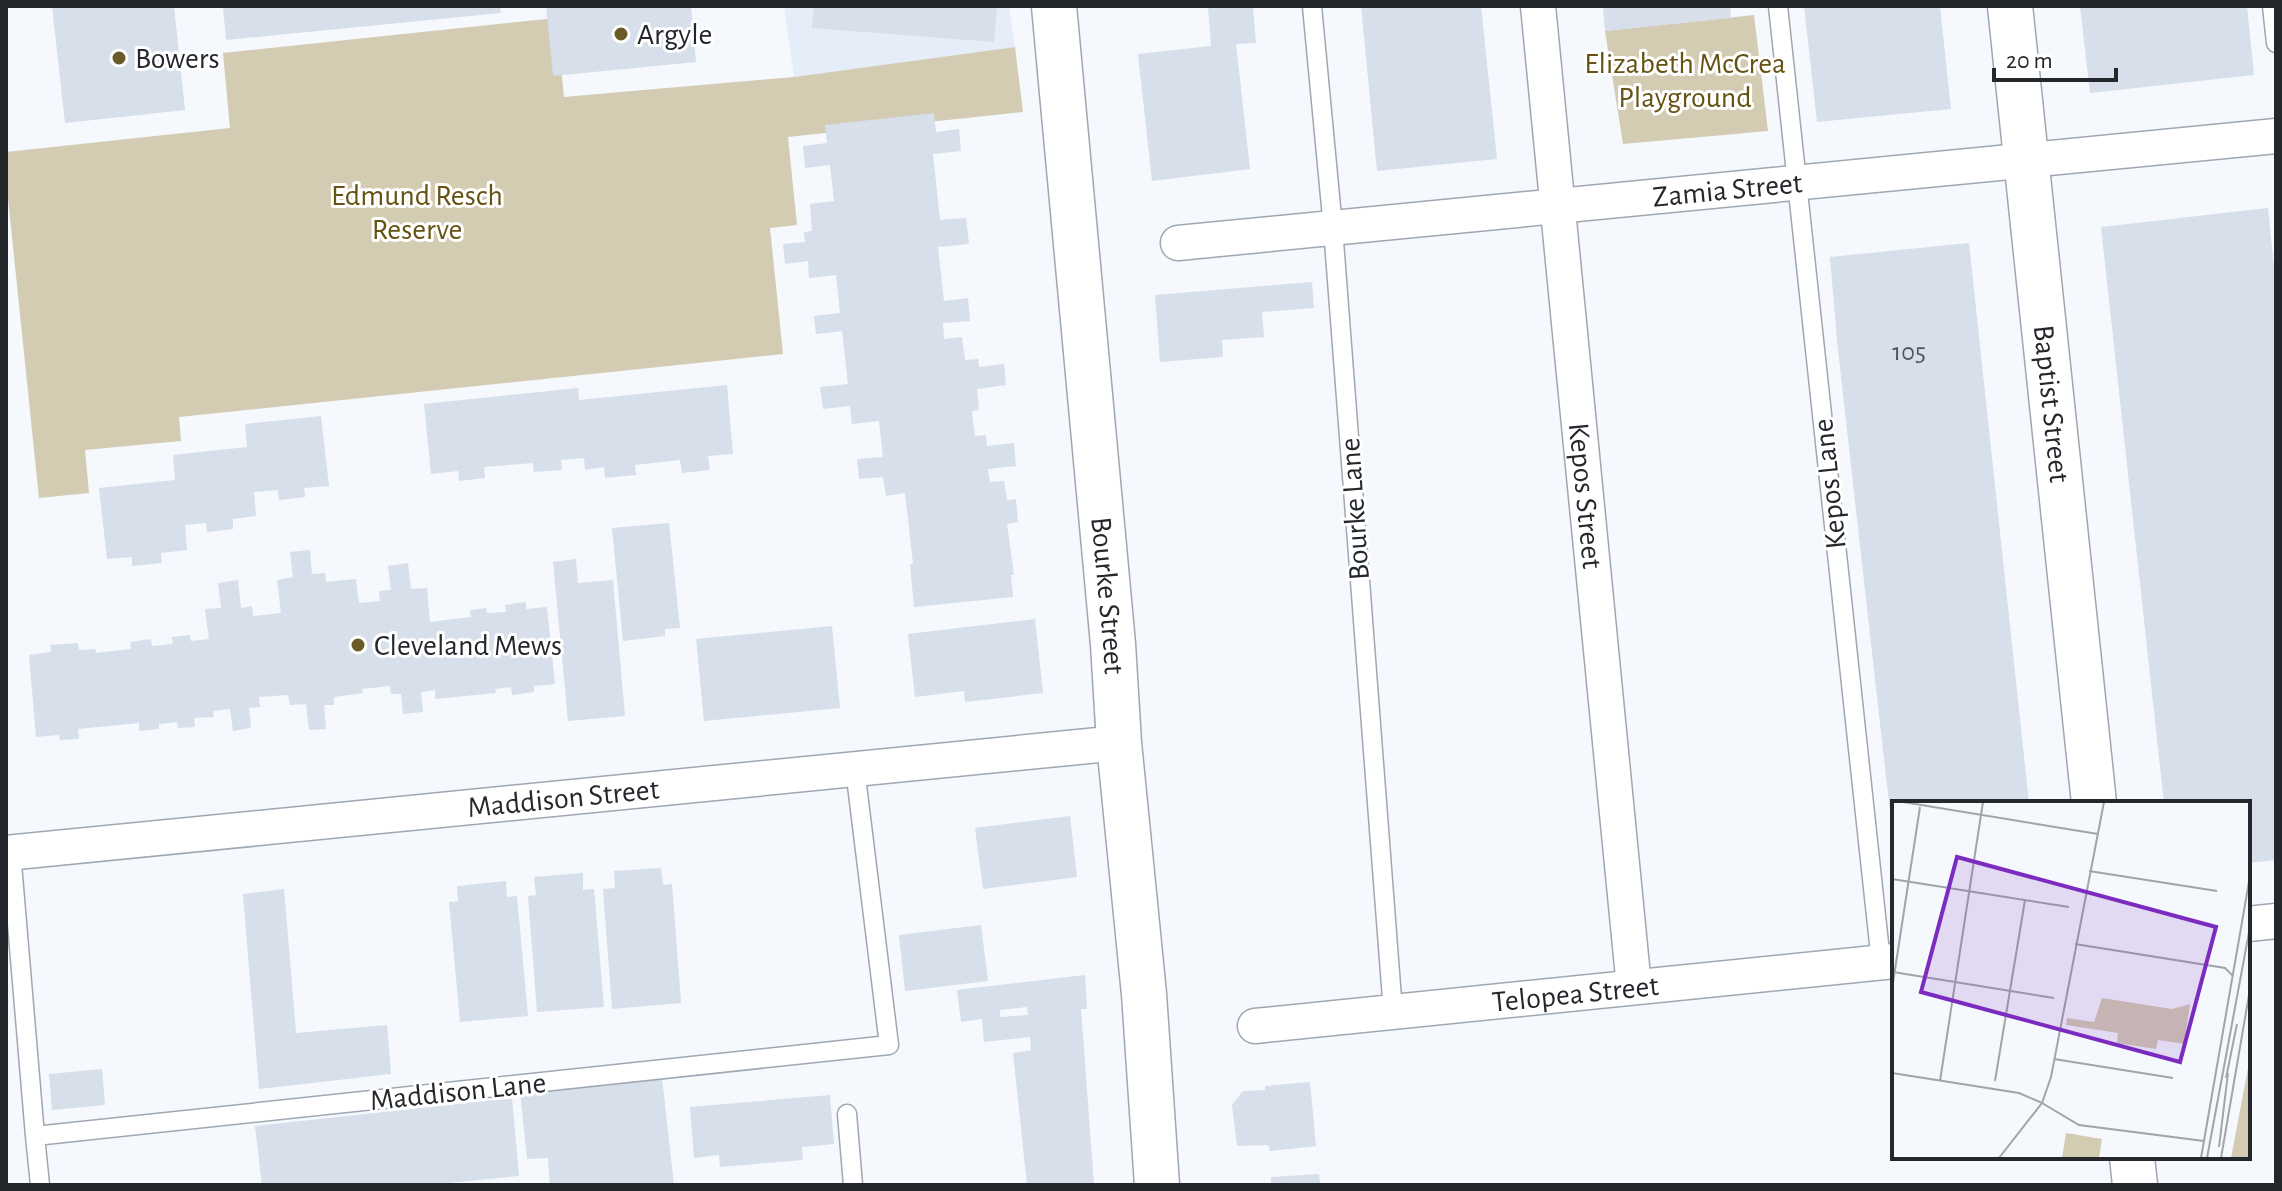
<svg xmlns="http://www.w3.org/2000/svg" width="2282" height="1191" font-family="'Alegreya Sans',sans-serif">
	<rect width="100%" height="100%" fill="#f5f8fd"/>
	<!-- built -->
	<path fill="#e5eef8" d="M784 6H1009L1015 47 794 77Z"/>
	<!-- green -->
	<path fill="#d4cbb3" d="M1754 15 1768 131 1623 144 1605 31Z
		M556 18 564 97 794 77 1015 47 1023 112 788 137 797 225 770 228 783 354 179 417 181 441 85 450 89 493 39 498 6 179V152L230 128 223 53Z"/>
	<!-- building -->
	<path fill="#d6dfea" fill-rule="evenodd" d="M52 6H174L185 110 65 123Z
		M223 6H500L501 13 226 40Z
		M546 6H691L696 62 553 76Z
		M814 6H997L994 42 812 28Z
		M1208 6H1253L1256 43 1236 44 1250 169 1152 181 1138 54 1211 46Z
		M1361 6H1481L1497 159 1377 171Z
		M1603 6H1730L1731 18 1605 31Z
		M1804 6H1940L1951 109 1817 122Z
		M2080 6H2247L2254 75 2090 93Z
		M934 113 936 132 959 129 961 151 933 154 940 220 966 218 969 244 938 247 944 301 968 298 970 321 943 323 944 339 962 337 965 360 978 359 979 367 1004 364 1006 385 977 389 979 410 972 411 975 436 986 435 987 446 1014 443 1016 466 988 469 990 482 1004 481 1007 500 1016 499 1018 522 1007 524 1014 575H1011L1013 597 914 607 910 564H913L905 493 886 496 883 477 859 479 857 459 883 457 879 421 852 424 850 406 823 409 820 387 848 384 842 331 816 334 814 316 840 313 836 275 809 278 808 261 785 264 783 244 805 242 804 232 812 231 810 204 834 201 830 165 805 168 803 146 827 143 825 125Z
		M2268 208 2276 287V860L2248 863V803H2164L2101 227Z
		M1969 243 2029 803H1894V830H1892L1837 341 1830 257Z
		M1312 282 1314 308 1262 312 1264 337 1222 340 1223 357 1160 362 1155 295Z
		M727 385 733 454 708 456 710 470 682 473 680 460 635 465 636 475 605 478 604 467 585 470 584 458 561 460 562 470 534 472 533 463 484 467 485 478 459 481 458 471 431 474 424 404 578 388 579 400Z
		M321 416 329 486 304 488 305 497 279 500 278 490 254 492 256 516 233 519V529L207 532 206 523 185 525 187 550 161 553 162 563 132 566V557L107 559 99 488 175 480 173 455 247 447 245 424Z
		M669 523 680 628 665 629V636L623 641 612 528Z
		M310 550 312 574 325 573 326 582 356 579 359 603 380 601 379 591 391 590 388 566 408 563 411 589 427 588 430 622 471 617 470 610 486 608 487 613 506 612 505 605 526 602V609L547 607 555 684 534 686V692L512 695 511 687 495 689 496 693 435 699V690L421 692 423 712 403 714 401 694H391L390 686 362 689 363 693 334 697V705H324L326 729 309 730 306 704 290 705 288 695 259 697 260 707 249 708 251 728 233 731 230 709 213 711 214 717 194 718 195 727 178 728 177 722 159 724V729L139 731V723L78 729 79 739 60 740 59 735 36 737 29 655 51 652 50 645 78 643 79 650 95 649 96 653 131 649 130 642 151 639 152 646 173 644 172 637 190 635 191 641 209 639 205 609 221 608 218 583 238 580 241 608 252 606 253 616 281 613 277 580 293 577 290 552Z
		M576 559 578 583 613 580 625 716 568 721 553 562Z
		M1035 619 1043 693 965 702 964 691 915 697 908 634Z
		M832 626 840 708 704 721 696 639Z
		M1070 816 1077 877 983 889 975 828Z
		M661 868 663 885 672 884 681 1003 612 1009 603 889 615 888 614 871Z
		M583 873V890L594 889 604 1007 537 1012 528 896 536 895 534 877Z
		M506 881 507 897 517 896 528 1016 460 1022 449 902 458 901 457 886Z
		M284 889 296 1033 387 1025 391 1074 259 1089 243 894Z
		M981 925 988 981 905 991 899 935Z
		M1085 975 1087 1009H1081L1094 1185H1027L1013 1053 1031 1050 1030 1037 984 1042 982 1019 961 1022 957 990ZM1027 1007 1028 1015 1000 1017V1010Z
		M102 1069 105 1105 52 1110 49 1074Z
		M662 1078 674 1185H550L548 1158 527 1159 520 1091Z
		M1310 1082 1316 1146 1270 1151 1268 1145 1237 1146 1232 1105 1243 1091 1265 1090V1086Z
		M830 1095 834 1144 802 1147 803 1160 720 1167 719 1155 694 1158 690 1107Z
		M512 1098 519 1176 427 1185H262L255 1126Z
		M1319 1174 1320 1185H1271V1177Z"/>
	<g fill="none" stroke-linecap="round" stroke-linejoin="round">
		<!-- service casing -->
		<g stroke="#9ea7b2" stroke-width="21">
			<path id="service" d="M1312 6 1333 228 1393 1012
				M1778 6 1881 962
				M2272 6 2276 43
				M11 852 35 1136 889 1045 855 769
				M847 1114 853 1185
				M35 1136 40 1185"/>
		</g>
		<!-- minor casing -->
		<g stroke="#9ea7b2" stroke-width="37">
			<g id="minor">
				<path id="s1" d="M1538 6 1634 987"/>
				<path id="s2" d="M1178 243 2276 136"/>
				<path id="s3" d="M6 853 1119 743"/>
				<path d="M2248 924 2276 921"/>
				<path id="s4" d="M1255 1026 1894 961"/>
			</g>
		</g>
		<!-- tertiary casing -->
		<g stroke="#9ea7b2" stroke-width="47">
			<g id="tertiary">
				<path id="s5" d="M1054 6 1113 644 1119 743 1144 994 1157 1185"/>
				<path id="s6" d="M2010 6 2094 803"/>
				<path d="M2132 1157 2135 1185"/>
			</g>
		</g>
		<!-- service -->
		<use href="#service" stroke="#fff" stroke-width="18"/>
		<!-- minor -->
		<use href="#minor" stroke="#fff" stroke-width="34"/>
		<!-- tertiary -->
		<use href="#tertiary" stroke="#fff" stroke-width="44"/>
	</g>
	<!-- markers -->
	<g fill="#6b5927" stroke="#fff" stroke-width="3">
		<circle cx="621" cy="34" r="8"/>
		<circle cx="119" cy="58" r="8"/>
		<circle cx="358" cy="645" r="8"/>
	</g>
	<g text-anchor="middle" stroke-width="6" stroke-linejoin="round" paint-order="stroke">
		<!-- number labels -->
		<g font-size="26" fill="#50555b">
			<text x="1909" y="360">105</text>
		</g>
		<!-- poi labels -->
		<g font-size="30" fill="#24272b" stroke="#fff" text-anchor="start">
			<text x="637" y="44">Argyle</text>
			<text x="135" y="68">Bowers</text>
			<text x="374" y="655">Cleveland Mews</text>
		</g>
		<!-- park labels -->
		<g font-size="30" fill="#665212" stroke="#fff">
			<text x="1685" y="73">Elizabeth McCrea<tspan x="1685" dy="34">Playground</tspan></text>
			<text x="417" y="205">Edmund Resch<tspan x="417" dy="34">Reserve</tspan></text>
		</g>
		<!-- street labels -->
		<g font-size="30" fill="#24272b" stroke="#fff">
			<text dy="10" stroke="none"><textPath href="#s2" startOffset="552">Zamia Street</textPath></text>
			<text dy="10" stroke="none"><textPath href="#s6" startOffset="400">Baptist Street</textPath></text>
			<text transform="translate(1829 484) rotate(-96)" y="10">Kepos Lane</text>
			<text dy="10" stroke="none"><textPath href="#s1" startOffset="492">Kepos Street</textPath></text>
			<text transform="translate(1354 509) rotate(-94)" y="10">Bourke Lane</text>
			<text dy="10" stroke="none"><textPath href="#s5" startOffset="592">Bourke Street</textPath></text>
			<text dy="10" stroke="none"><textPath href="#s3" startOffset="560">Maddison Street</textPath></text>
			<text dy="10" stroke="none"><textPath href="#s4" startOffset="322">Telopea Street</textPath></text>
			<text transform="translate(458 1091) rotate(-6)" y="10">Maddison Lane</text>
		</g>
	</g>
	<!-- overview -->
	<g transform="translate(1892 801)">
		<rect width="358" height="358" fill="#f5f8fd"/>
		<path d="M210 197 280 208 298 203 292 243 266 239 264 248 225 242 226 232 174 224 175 217 202 221ZM358 258V357H339L357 262ZM174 332 210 338 207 357H170Z" fill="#d4cbb3"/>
		<path fill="none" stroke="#a1a4a9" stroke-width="2" d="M11 1 206 33M197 70 325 90M0 78 177 106M183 143 333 167 341 175M1 171 162 197M0 188 28 6M162 258 281 277M0 272 127 292 150 302 159 276 212 1M334 277 345 223M48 280 91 1M103 280 133 99M327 346 336 272M107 357 150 302 187 324 312 340M309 357 358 75M315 357 358 126M329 357 358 188"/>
		<path fill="#7b2cbf" fill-opacity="0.15" stroke="#7b2cbf" stroke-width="4" d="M65 56 324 126 288 261 29 191Z"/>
		<rect width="358" height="358" fill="none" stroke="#24272b" stroke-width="4"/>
	</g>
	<!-- border -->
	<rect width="2282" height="1191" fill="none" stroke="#24272b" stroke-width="16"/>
	<!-- scale -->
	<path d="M1994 68v12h122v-12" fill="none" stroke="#24272b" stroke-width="4"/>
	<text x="2006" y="68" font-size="24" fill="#24272b" stroke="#ffffff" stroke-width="6" paint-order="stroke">20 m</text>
</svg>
